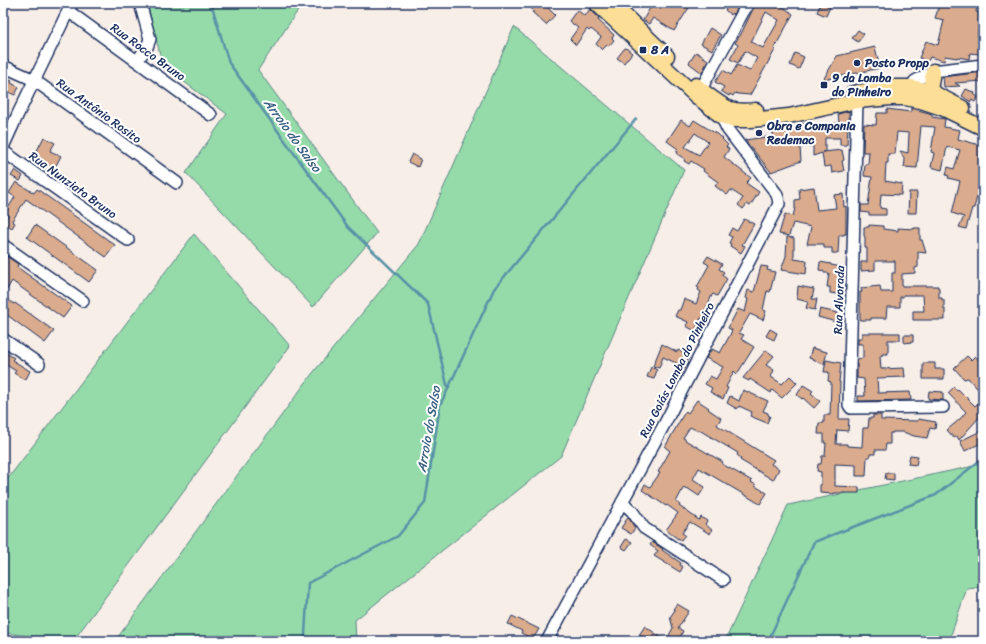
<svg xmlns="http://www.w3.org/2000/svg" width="986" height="644" font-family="Sriracha,sans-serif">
	<rect width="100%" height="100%" fill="#f8eee8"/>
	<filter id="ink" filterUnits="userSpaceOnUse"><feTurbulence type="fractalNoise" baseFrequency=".025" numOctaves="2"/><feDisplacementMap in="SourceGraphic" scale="8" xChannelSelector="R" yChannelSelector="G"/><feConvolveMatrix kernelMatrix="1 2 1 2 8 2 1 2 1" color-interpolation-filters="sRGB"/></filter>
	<g filter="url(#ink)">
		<!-- green -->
		<path fill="#95dba9" stroke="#588584" d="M147 3H303L258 70 377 233 313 307 186 173 227 114 163 66Z
			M514 27 684 170 561 456 355 620 356 641H115L312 374 419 244Z
			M194 234 290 346 73 641 5 633 3 634V485Z
			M983 455V586L967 588 949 641H725L788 505 974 466Z"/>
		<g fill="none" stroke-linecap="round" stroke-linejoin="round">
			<!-- stream -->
			<path stroke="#5891a8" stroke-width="2.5" d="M211 3 229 63 288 145 348 227 428 304 448 389 440 405 425 503 398 536 308 583 305 635 307 641
				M448 389 494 289 636 119
				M768 641 814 542 936 495 983 458"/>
		</g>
		<!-- building -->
		<path fill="#daab8c" stroke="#1b2f5e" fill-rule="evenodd" d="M525 3H543L555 15 546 25 532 12 534 11Z
			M653 3H692L674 31 653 18 649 24 643 20Z
			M729 3H735L739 5 734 15 732 13 731 15 725 10Z
			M756 3H769L777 7 779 4 793 14 774 49 775 50 750 95 738 94 735 93 733 96 730 94 729 96 721 91 724 87 715 82 723 70 731 75 737 65 750 71 757 58 745 51 738 63 730 59 738 45 735 43 739 36H740ZM766 12 779 20 763 48 751 42Z
			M821 3 830 7 826 16 817 12Z
			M940 3H968L977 5 976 12H979L978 36 981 37 979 54 970 53 969 59 957 57V58L945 56 944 61 930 57 928 61 919 58 926 41 938 45 944 20 935 18Z
			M590 9 599 18 598 20 614 35 612 38 614 40 609 46 607 45 602 50 596 44 601 37 591 29 589 31 587 29 576 45 570 39 578 28 569 21 577 10 585 16Z
			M710 28 721 35 712 50 701 44Z
			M858 30 864 34 858 42 852 38Z
			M875 47 880 68 823 80 837 56Z
			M626 48 632 53 624 63 617 58 624 49Z
			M696 52 708 60 702 73 689 63Z
			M795 53 804 57 799 69 790 65Z
			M983 72V81L955 83 960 86 944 87 943 77Z
			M3 77 12 81 11 83 19 87 15 95 3 90Z
			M966 89 975 93 974 94 978 97 975 102 971 100V102L962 96Z
			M911 108 932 114V117L945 119 944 127 960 130 958 139 983 146V192L979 190 974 208H972L966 229 959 227 964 217 952 213 960 181 948 178 949 176 946 175 948 167 954 169 960 150 947 147 942 170 931 167 934 153 931 152 935 127 921 126 917 168 904 167 905 161 900 151 908 153 909 133 897 132 895 154H888V163H886L885 181 902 184 901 195 881 194 880 208 886 209V215H869V213L861 212V205H868L872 177 864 176 865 164H868L869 152H863L864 124 876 125 877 113H887V109L911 112Z
			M849 111V125H848L847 145H840V138H825V152H823L842 150 844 160 842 161 844 171 832 173 831 166 824 167 822 153 813 156V146L800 147 801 161 771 172 745 140 773 136V130L799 127V124L808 123V128H825V124L839 123 838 114Z
			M681 120 690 126 694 120 723 138 722 139 728 145 726 147 729 149 724 157 751 178 746 183 759 192 750 206 747 204 743 209 738 205 743 198 731 190 727 195 715 186 718 182 703 171 704 169 691 161 689 164 684 161 685 159 677 154 678 152 676 151 678 149 667 141ZM695 133 708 142 699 155 685 147Z
			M44 137 55 143 50 151 61 156 52 173 31 162Z
			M412 154 421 159 418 167 408 162Z
			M15 170 23 176 20 181 11 176Z
			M16 182 34 193 37 189 115 245 106 257 26 199 12 221 15 223 12 228 4 223 8 215 5 213 15 197 9 193Z
			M814 187 817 210 836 208 834 195 843 194 844 207 846 206V234H844V235H839L838 253H832V248H824V244H807L811 227 793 223 789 236 779 234 785 214 793 216 795 208V200L800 199 799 189Z
			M909 192H917L916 213H908Z
			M744 219 754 224 742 245 745 246 741 253 730 246 731 244 729 243 732 237 728 235 732 228 737 231Z
			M35 225 98 270 89 282 27 237Z
			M869 225 883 226V229L898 231V228L914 229V228H920V240H922L926 253 918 252V267L915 268V273L902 274V286H938V288H939V298H942V300H944V309H945V320H913V311H924L923 295H903V297H900V307H887L886 318H871V320H860V292H862L861 288 880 286 881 292H892V273H895V261H875V270L861 271V262H867V248H865V237L864 236V227H869Z
			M787 237 794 238V259L807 261 806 274 781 270 786 256Z
			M6 256 18 264 17 267 72 306 63 318 12 281 3 296V261Z
			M708 256 722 264 719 269 724 272 722 275 727 279 717 296 713 294 712 295 705 311 711 314 708 321 701 318 695 331 686 326 688 322 675 316 678 310H680L684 299 696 304 701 292 698 290 699 288 697 287 709 265 704 262Z
			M820 262 831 264V265L842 267 841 275H840L837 294 830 293V287H827L829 273H824V271L819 270Z
			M761 266 768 267 767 270 775 272 770 292 767 291 763 310 766 311 763 320 750 314 739 333 744 335 741 339 754 347 737 374 734 371 726 387 728 388 723 399 710 392 712 388 705 384 710 376 716 379 723 367 706 358 712 349 720 353 730 335 732 330 728 328 738 309 745 312 748 299 746 298 748 290 754 292Z
			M798 286 814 289 812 299H817L815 310 806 308 808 302 797 299Z
			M3 296 14 304 15 303 54 331 45 343 3 312Z
			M820 309 838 313 836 322 818 317Z
			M770 329 777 333 774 340 766 336Z
			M862 333H900V340H888V354H882V356H880L881 369 904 368 905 377 877 378 878 393 910 392 911 400 858 401V396H865L864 379 857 378V359L863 358V344H858V338H862Z
			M904 335H913V342L904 343Z
			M662 344 677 352 678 350 690 356 679 378 673 374 678 364 663 357 659 368 653 366Z
			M812 348 827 352 824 364 812 360V359L809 358Z
			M766 350 774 356 766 365 774 370 771 377 782 384 790 376 797 383 782 398 772 390 771 393 750 379 749 381 743 378Z
			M3 351 14 358 12 360 30 371 26 379H23L14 373 16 371 3 363Z
			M967 356 971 360 975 356 983 364V395L968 378 964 379 954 368Z
			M826 360 841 363 839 382H840L839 419H849L848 431 837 430 836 444H847V446L862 447 863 428H868L869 418H873V415H881V420L918 421V419L936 422 935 429 930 428 927 438 914 436 903 432H893V433H890V444H886L885 450H875V454H870V457H867L866 476H856V465L835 464V486L859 487V493H834V494L820 493V485H821V472L817 471 818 464H821L822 456H825L826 443H824V434H818L819 423H824V415H830L831 382 828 381 829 372H824Z
			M923 363H935V369H944V379H923Z
			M651 367 657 370 654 379 647 377Z
			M803 385 813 391 811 393 820 401 814 408 803 398 802 399 797 395Z
			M954 387 957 391 958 389 975 406 983 398V413L959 440 957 436 954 438 947 430 960 419 966 412 948 393Z
			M743 390 768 401 763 411 768 413V415L770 416 767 423 750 416 752 412 739 406 737 409 727 403 730 396 739 401Z
			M929 391 943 392V400L928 399Z
			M697 400 709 408 708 409 721 418 717 425 774 460 771 464 779 469 773 480 740 460 741 458 737 455 738 453 699 430 698 431 690 427 683 438 685 439V440L723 462 722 464 752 481 751 482 756 485 755 486 767 493 760 504 699 468 693 479 705 487 699 496 687 488 686 489 684 487 676 502 680 504 679 506 699 520 701 517 707 521 705 524 712 530 710 534 690 522 682 533 685 535 681 540 678 538V539L666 530 678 513 667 505 666 506 642 490 645 484 650 487 660 473 658 472 670 451 665 447 683 415 686 411 688 413Z
			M983 430V442L965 451 960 441Z
			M910 455 918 456 916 465 908 464Z
			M886 473H894V480L885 479Z
			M628 517 635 528 631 534 621 528Z
			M626 539 632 542 626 550 621 547Z
			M652 542 663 549 662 550 681 563 680 565 683 567 680 572 654 556 658 551 650 545Z
			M677 604 689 611 678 628 683 631 678 641H671L667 639 673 628 670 617 675 610 673 609Z
			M512 616 539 629 533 639 521 633 522 631 508 624Z
			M645 626 666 641H649L639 635Z"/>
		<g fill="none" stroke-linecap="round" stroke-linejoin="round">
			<!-- minor casing -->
			<g stroke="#1b2f5e" stroke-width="14">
				<path id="minor" d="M68 11 211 115
					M137 61 147 47 150 39 140 3
					M3 66 34 80 177 183
					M701 89 748 3
					M908 92 915 81 933 71 983 65
					M857 101 849 405 851 408 943 407
					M3 147 18 114 72 3
					M3 151 128 240
					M3 245 83 301
					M3 339 39 364
					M622 502 632 511 644 528 723 580
					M547 641 665 423 699 357 779 204 778 198 776 193 728 130 721 116"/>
			</g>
			<!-- major casing -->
			<g stroke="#1b2f5e" stroke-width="17">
				<path id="major" d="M596 3 696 96 721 116 735 120H751L789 116 857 101 891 98H905L921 101 942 108 983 128
					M612 3 667 56
					M696 85C702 91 723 106 730 109 739 112 747 111 756 110
					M930 91 933 71
					M853 93 890 87H911L930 91 963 108"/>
			</g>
			<!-- minor -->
			<use href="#minor" stroke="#fff" stroke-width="11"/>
			<!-- major -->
			<use href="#major" stroke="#fdde96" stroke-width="14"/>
		</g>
	</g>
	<!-- markers -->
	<g fill="#1b2f5e" stroke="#fff" stroke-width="1.5">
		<rect x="639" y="46" width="8" height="8" rx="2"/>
		<circle cx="857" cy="63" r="4"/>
		<rect x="820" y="81" width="8" height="8" rx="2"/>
		<circle cx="759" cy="133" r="4"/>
	</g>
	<g text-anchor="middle" stroke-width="4" stroke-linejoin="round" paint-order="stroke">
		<!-- poi labels -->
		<g font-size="12" font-weight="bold" fill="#1b2f5e" stroke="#fff" text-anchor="start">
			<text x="651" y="54">8 A</text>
			<text x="865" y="67">Posto Propp</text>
			<text x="832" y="82">9 da Lomba<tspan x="832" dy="14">do Pinheiro</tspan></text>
			<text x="767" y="130">Obra e Compania<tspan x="767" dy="14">Redemac</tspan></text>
		</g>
		<!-- street labels -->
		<g font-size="12" fill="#1b2f5e" stroke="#fff">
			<text transform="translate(148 52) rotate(36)" y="4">Rua Rocco Bruno</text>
			<text transform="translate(99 111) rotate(36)" y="4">Rua Antônio Rosito</text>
			<text transform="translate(73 185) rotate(36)" y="4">Rua Nunziato Bruno</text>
			<text transform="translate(839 300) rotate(-88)" y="4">Rua Alvorada</text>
			<text transform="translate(677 370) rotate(-63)" y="4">Rua Goiás Lomba do Pinheiro</text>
		</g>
		<!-- water labels -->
		<g font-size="13" font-style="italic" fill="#3a6083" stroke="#fff">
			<text transform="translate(293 135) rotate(54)" y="5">Arroio do Salso</text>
			<text transform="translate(428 429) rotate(-80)" y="5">Arroio do Salso</text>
		</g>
	</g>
	<!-- margin -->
	<rect width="986" height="644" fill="none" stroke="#fff" stroke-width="16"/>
	<rect x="8" y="8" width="970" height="628" fill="none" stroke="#1b2f5e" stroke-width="1.5" filter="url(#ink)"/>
</svg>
